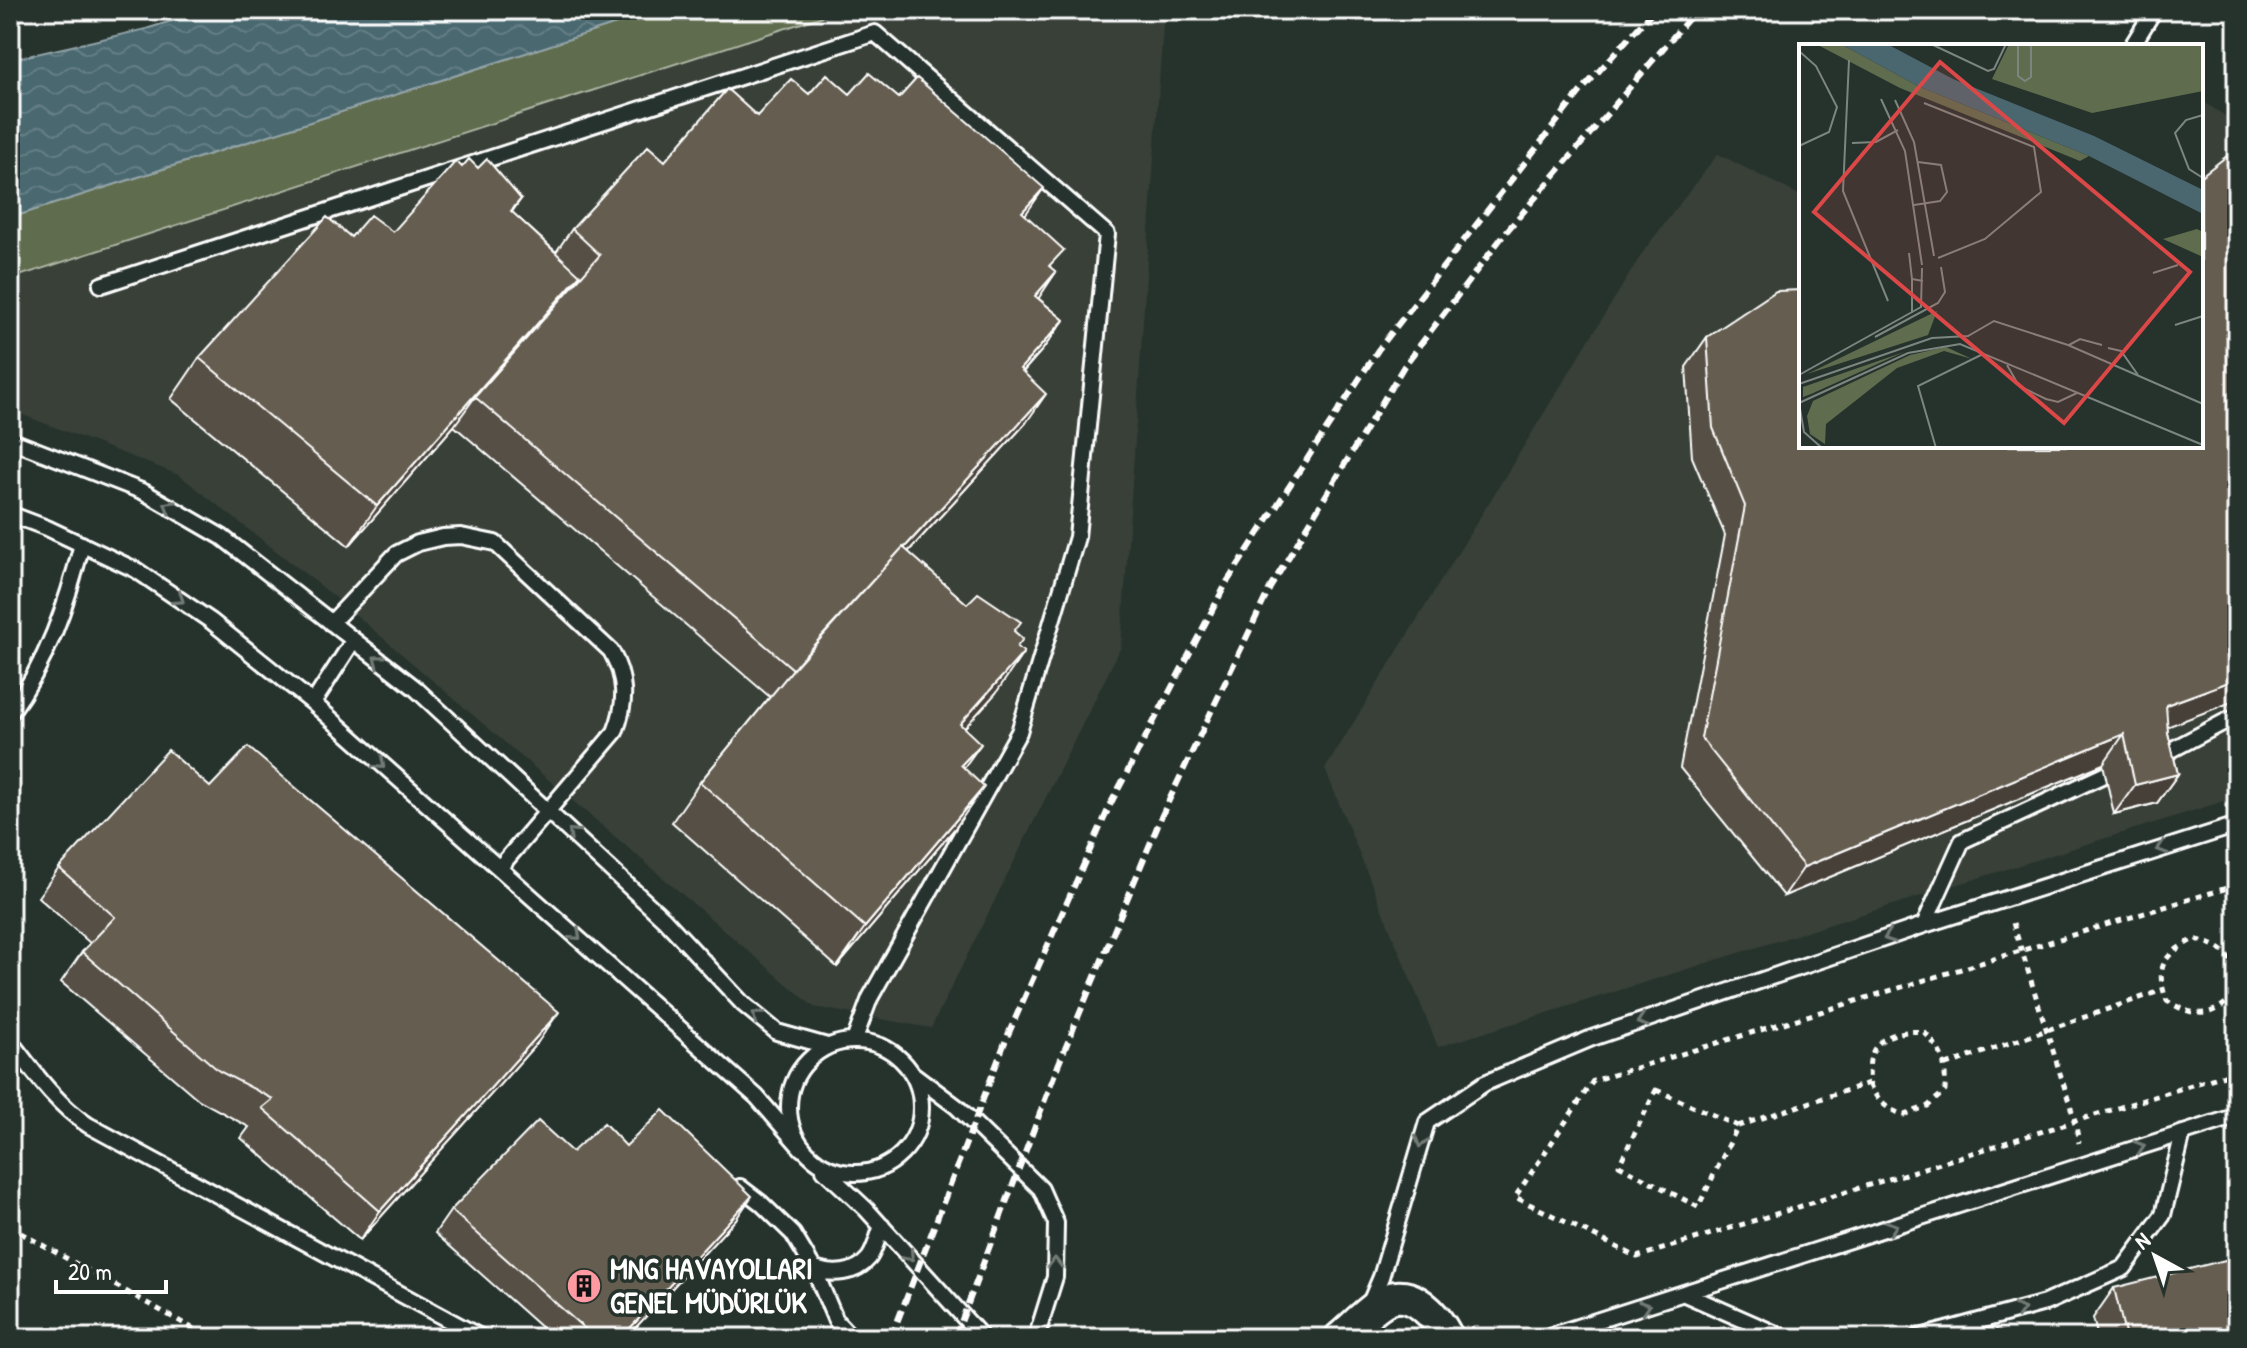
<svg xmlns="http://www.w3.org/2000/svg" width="2247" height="1348" font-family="'Patrick Hand',sans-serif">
	<defs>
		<pattern id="water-waves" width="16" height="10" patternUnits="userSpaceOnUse" patternTransform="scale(2)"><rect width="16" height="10" fill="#4a6770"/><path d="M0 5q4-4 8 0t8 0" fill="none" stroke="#657e85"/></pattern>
	</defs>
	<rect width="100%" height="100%" fill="#26332d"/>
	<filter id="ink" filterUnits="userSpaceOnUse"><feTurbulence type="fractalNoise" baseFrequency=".0125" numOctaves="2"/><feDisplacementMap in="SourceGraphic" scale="16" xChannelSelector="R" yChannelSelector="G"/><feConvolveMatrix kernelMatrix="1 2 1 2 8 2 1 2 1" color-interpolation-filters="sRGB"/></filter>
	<g filter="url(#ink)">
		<!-- built -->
		<path fill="#394037" d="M842 10H1164L1121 647 931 1028 814 1007 335 597 179 475 10 410V279Z
			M2201 100 2237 124V797L1438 1047 1325 769 1645 249 1718 154 1801 196V446H2201Z"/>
		<!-- green -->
		<path fill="#5f6c4d" stroke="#afb6a6" stroke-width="2" d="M660 10H842L10 279V218Z"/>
		<!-- water -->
		<path fill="url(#water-waves)" stroke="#92a4a9" stroke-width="2" d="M206 10H660L10 218V60L146 29Z"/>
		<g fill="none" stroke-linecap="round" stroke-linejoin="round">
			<!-- service casing -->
			<g stroke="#fff" stroke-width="20">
				<path id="service" d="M2132 46 2151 15
					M101 285 875 33 1107 234 1077 537 1019 732 870 998 854 1041
					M10 440 144 492 222 537 415 688 664 919 743 1004 777 1032 827 1046
					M10 514 47 528 136 570 211 621 313 703 757 1097 802 1149
					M331 623 396 554 418 543 443 537 461 536 495 543 611 651C626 678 627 702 615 732L500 867
					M313 703 353 641
					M10 713C47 663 67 604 82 544
					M2158 757 2228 720 2237 722
					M1924 925 1962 841 2106 774
					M789 1107a66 66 0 1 1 132 0a66 66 0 1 1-132 0Z
					M10 1041C34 1072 55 1103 88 1125L482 1338
					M913 1074 957 1107 1041 1189 1056 1223 1055 1277 1036 1338
					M824 1170 866 1209 979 1334 980 1338
					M740 1187 761 1203 793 1234 814 1269
					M1685 1294 1785 1338
					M1370 1303 1381 1277 1427 1122 1485 1083 1592 1038 1924 925 2237 825
					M852 1338 836 1321 814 1269C832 1275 855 1275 869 1258 875 1250 878 1236 882 1226
					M1543 1338 2237 1116
					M1917 1338 2045 1303 2124 1268 2163 1215 2183 1133"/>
			</g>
			<!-- minor casing -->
			<g stroke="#fff" stroke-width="36">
				<path id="minor" d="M1340 1338C1354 1326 1368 1311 1384 1301 1411 1285 1437 1317 1448 1338"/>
			</g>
			<!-- path -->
			<path stroke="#fff" stroke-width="5" stroke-dasharray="6 6" stroke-linecap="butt" d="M2237 885 1593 1081 1515 1197 1637 1257 2237 1071
				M2013 923 2075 1121 2079 1143
				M2237 984C2234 954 2222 946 2194 939 2163 955 2154 967 2167 1001 2197 1019 2215 1018 2237 991
				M1946 1065 2163 990
				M1656 1090 1738 1126 1698 1207 1619 1165Z
				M1738 1126 1869 1083C1870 1076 1868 1065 1871 1057 1877 1034 1904 1030 1924 1032 1944 1053 1946 1062 1945 1091L1928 1106 1904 1115C1886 1109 1877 1101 1869 1083
				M10 1227 210 1338"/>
			<!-- service -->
			<use href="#service" stroke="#26332d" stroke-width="14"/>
			<!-- minor -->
			<use href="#minor" stroke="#26332d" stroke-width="30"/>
			<!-- rail -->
			<path stroke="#fff" stroke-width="6" stroke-dasharray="12 6" stroke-linecap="butt" d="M891 1338 1007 1037 1111 803 1227 582 1378 350 1581 91 1654 10
				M955 1338 1057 1068 1162 815 1270 588 1404 366 1506 232 1696 10"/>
		</g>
		<!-- wall -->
		<path fill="#575044" stroke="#fff" stroke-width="2" d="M809 94H850L1025 215 1051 268 1056 272 1038 298 1064 320 1043 349 1023 372 1026 423 908 552 967 604 1014 632 1017 647 996 693 964 728V768L956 827 837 967 672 822 700 782 770 697 454 426 349 546 171 399 199 358 351 237 393 232 462 167 521 199 512 212 556 252 572 229 665 161 757 116Z
			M1707 337 2167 727 2168 733 2178 774 2157 803 2114 814 2103 764 1784 896 1680 768 1725 535 1692 457 1686 367Z
			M210 787 538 1042 360 1240 241 1138 249 1127 199 1100 61 982 82 952 90 943 38 897 59 868Z
			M626 1146 736 1219 626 1338H553L435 1233 451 1210 572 1152Z
			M2114 1288 2237 1338H2098L2093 1318Z"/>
		<!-- shaded-wall -->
		<path fill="#474137" stroke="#fff" stroke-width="2" d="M1044 188 1023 218 1022 212Z
			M1056 272 1036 302 1035 296Z
			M580 275 552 315 475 397 454 426 349 546 377 506Z
			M1064 320 1043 349 999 398 1020 369Z
			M1046 394 1026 423 773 699 793 669Z
			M1024 652 996 693 932 764 960 724Z
			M2237 679V700L2146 735 2166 705Z
			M2124 734 2103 764 1784 896 1804 867Z
			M981 744 952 784 961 765Z
			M2178 774 2157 803 2114 814 2135 785Z
			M984 787 956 827 837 967 865 927Z
			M559 1012 538 1042 360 1240 380 1211Z
			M752 1196 736 1219 626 1338H621Z"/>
		<!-- building -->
		<path fill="#655d4f" stroke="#fff" stroke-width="2" d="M869 73 899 98 917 78 1044 188 1022 212 1064 250 1049 266 1056 272 1035 296 1064 320 1020 369 1046 394 904 548 903 547 793 669 475 397 600 255 572 229 648 146 665 161 727 89 757 116 791 79 809 94 827 74 850 94Z
			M2237 155V679L2166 705 2168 733 2178 774 2135 785 2124 734 1804 867 1701 738 1745 506 1713 428 1707 337 1776 291 1801 290V446H2201V176L2227 156Z
			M469 159 478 168 487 159 521 199 511 211 580 275 377 506 199 358 327 217 351 237 370 215 393 232 456 161 462 167Z
			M903 547 967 604 978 593 1021 622 1014 631 1023 639 1017 647 1024 652 960 724 981 744 961 765 984 787 865 927 700 782 803 657Z
			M248 747 559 1012 380 1211 262 1108 273 1099 219 1071 82 952 115 917 59 868 168 750 210 787Z
			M663 1110 752 1196 621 1338H595L451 1210 538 1121 572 1152 604 1123 626 1146Z
			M2237 1257V1338H2126L2114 1288Z
			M1996 1330 2020 1338H1990Z"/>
		<!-- one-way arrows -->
		<defs><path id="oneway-chevron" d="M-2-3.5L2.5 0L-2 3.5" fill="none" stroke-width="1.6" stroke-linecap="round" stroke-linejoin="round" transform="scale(2)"/></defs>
		<g stroke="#727a76">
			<use href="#oneway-chevron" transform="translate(169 506) rotate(-150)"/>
			<use href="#oneway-chevron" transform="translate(179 599) rotate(34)"/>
			<use href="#oneway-chevron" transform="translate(378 660) rotate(-143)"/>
			<use href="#oneway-chevron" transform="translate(380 764) rotate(42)"/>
			<use href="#oneway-chevron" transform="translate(573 833) rotate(-137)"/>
			<use href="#oneway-chevron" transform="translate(2162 848) rotate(162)"/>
			<use href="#oneway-chevron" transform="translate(576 935) rotate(42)"/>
			<use href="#oneway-chevron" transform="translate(1889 937) rotate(161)"/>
			<use href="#oneway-chevron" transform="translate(757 1016) rotate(-141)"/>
			<use href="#oneway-chevron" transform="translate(1642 1021) rotate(161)"/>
			<use href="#oneway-chevron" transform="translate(1421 1142) rotate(107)"/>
			<use href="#oneway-chevron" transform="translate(2140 1147) rotate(-18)"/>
			<use href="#oneway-chevron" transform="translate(1892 1227) rotate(-18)"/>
			<use href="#oneway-chevron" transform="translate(909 1256) rotate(48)"/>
			<use href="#oneway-chevron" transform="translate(1055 1263) rotate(-89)"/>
			<use href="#oneway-chevron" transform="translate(1645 1307) rotate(-18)"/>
			<use href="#oneway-chevron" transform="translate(2020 1310) rotate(-15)"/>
		</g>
	</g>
	<!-- icons -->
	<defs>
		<g id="building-disc" transform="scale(1.8)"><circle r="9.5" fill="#ff9aa2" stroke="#26332d"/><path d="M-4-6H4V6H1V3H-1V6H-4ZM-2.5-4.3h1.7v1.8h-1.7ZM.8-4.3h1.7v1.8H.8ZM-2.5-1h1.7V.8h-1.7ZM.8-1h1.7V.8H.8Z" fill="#111"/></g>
	</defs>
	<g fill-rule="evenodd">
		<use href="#building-disc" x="584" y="1286"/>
	</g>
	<g text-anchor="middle" stroke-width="7" stroke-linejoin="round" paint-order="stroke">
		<!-- poi labels -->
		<g font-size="30" font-weight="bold" fill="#fff" stroke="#26332d" text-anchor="start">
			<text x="610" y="1279">MNG HAVAYOLLARI<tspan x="610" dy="34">GENEL MÜDÜRLÜK</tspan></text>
		</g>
	</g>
	<!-- overview -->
	<g transform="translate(1799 44)">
		<rect width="404" height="404" fill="#26332d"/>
		<path d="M17 0H42L119 42 290 112 281 117 101 44ZM210 0H404V47L293 69 193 35ZM138 267 129 291 8 330ZM147 303 173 315 145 307 98 324 27 380 26 400 11 390 8 372 14 357 111 311ZM105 308 12 350 4 353V343Z" fill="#5f6c4d"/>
		<path d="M398 185 404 188V213L364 195Z" fill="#5f6c4d"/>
		<path d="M42 0H88L154 35 295 92 404 146V170L290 112 119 42Z" fill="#4a6770"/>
		<path fill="none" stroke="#7d8581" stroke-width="2" d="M132 0 189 27 195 25 207 0M219 0V32L226 37 232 33V0M0 7 17 22 38 63 30 88 0 102M50 16 44 147 89 257M82 55 106 107 123 221M96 56 115 98 135 212M125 59 235 103 242 148 186 195 139 214M404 71 387 76 376 89 390 125 404 134M53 99 77 98 99 86M115 161 141 157 148 148 142 121 119 118M110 209 113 235M354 229 379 221M113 269V235L124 237M376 281 404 272M76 293 139 259 146 248 142 223M270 301 281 295 303 301M309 304 322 307 339 331M208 321 220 342 247 355 259 358 278 349M0 331 122 263 123 224M0 340 133 294 169 292 195 277 269 301 404 360M0 359 109 309 161 300 404 401M0 359 5 388 23 404M137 404 119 342 184 310"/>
		<path fill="#dc4848" fill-opacity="0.15" stroke="#dc4848" stroke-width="4" d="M141 18 391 228 265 379 15 168Z"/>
		<rect width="404" height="404" fill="none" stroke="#fff" stroke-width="4"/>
	</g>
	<!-- margin -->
	<rect width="2247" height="1348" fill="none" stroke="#26332d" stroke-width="40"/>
	<rect x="20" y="20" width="2207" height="1308" fill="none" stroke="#fff" stroke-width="3" filter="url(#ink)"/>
	<!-- north arrow -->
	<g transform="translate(2155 1256) rotate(320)" stroke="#26332d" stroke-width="6" paint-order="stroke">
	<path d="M0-6L14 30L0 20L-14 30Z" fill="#ffffff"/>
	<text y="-12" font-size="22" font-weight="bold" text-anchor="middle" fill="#ffffff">N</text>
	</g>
	<!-- scale -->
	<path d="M56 1280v12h110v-12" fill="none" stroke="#ffffff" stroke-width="4"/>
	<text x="68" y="1280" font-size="24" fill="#ffffff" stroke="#26332d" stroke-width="6" paint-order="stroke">20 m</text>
</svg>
